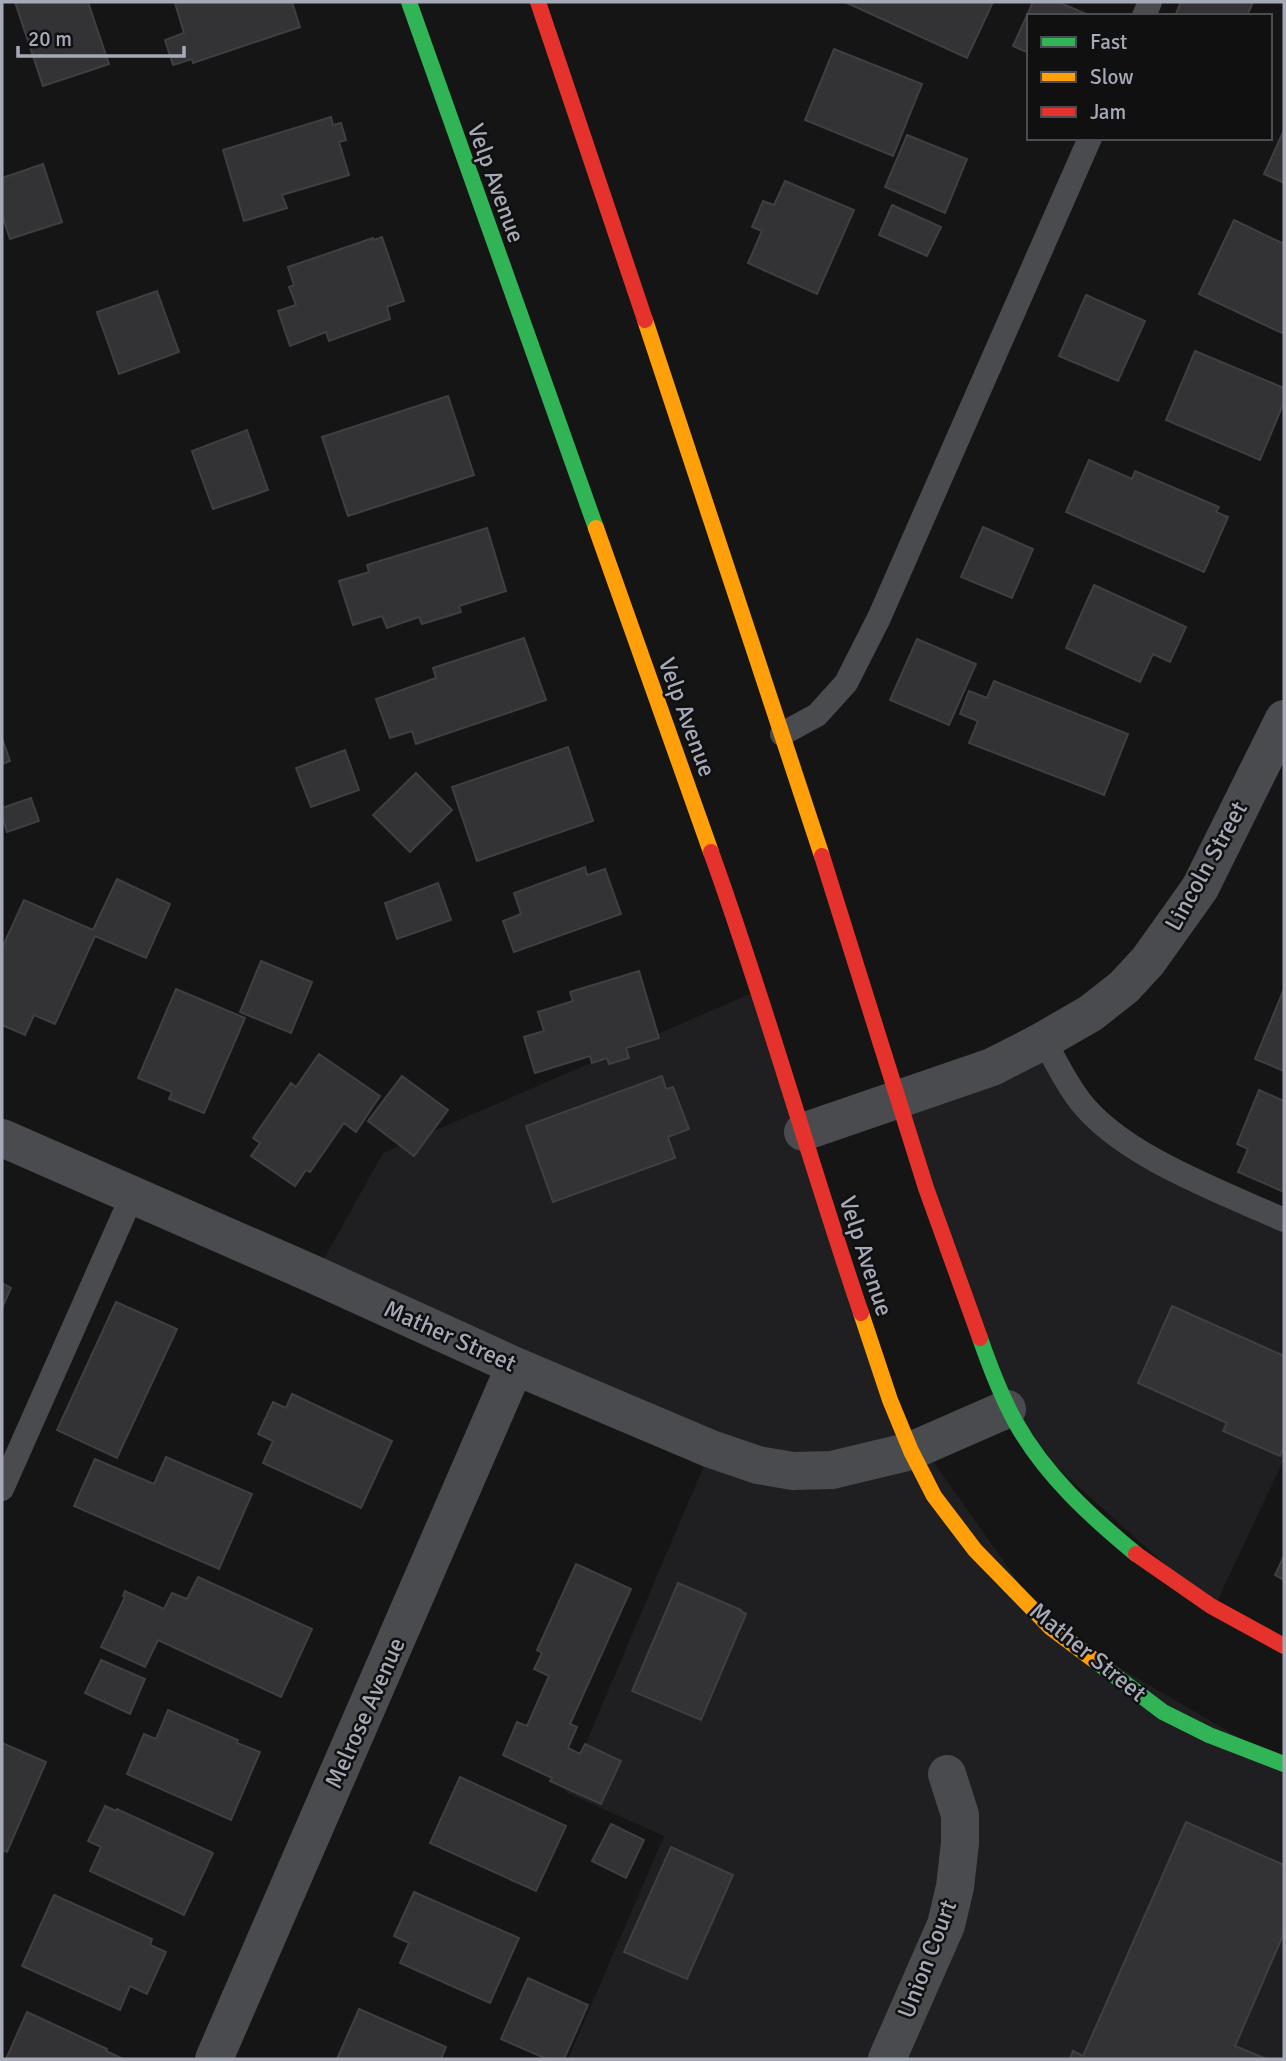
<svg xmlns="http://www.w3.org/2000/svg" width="1286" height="2061" font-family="Signika,sans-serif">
	<rect width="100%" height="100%" fill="#151516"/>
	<!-- built -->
	<path fill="#1f1f21" d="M759 990 890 1400 1050 1627 1284 1764V2059H568L664 1836 565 1792 711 1449 315 1275 383 1153Z
		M1044 1040 1093 1116 1284 1220V1459L1214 1608 1027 1441 899 1099Z"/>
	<!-- building -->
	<path fill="#333335" stroke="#3e3f42" stroke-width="2" d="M15 2H88L109 64 43 86Z
		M179 2H292L300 27 193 63 192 59 173 65 165 40 184 33 175 3Z
		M845 2H993L967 58Z
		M1033 2H1058L1091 16H1029V53L1013 46Z
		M1181 2H1253L1247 16H1175Z
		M834 49 922 84 893 156 805 120Z
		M331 117 333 125 341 123 346 140 339 142 349 175 282 195 287 208 244 221 223 150Z
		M1284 130V183L1264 174Z
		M907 135 967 159 945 213 885 187Z
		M43 164 62 222 10 239 2 215V178Z
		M785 181 854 210 817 294 748 263 762 231 752 227 763 201 774 205Z
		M892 205 941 227 927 256 879 235Z
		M1234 220 1284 244V334L1199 294Z
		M382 237 404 301 387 307 390 319 329 341 326 332 290 346 278 311 296 305 289 287 294 285 288 267 373 238 374 240Z
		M157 291 179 352 119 374 97 312Z
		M1086 295 1145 321 1118 381 1059 356Z
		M1195 351 1284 388V402L1260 460 1166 420Z
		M448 396 474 475 348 516 322 437Z
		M247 430 268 490 213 509 192 451Z
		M1089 460 1132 479 1135 471 1219 507 1216 512 1228 517 1204 572 1066 512Z
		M983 527 1033 549 1012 598 961 577Z
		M487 528 506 591 459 606 461 612 422 624 419 617 387 628 382 616 353 625 339 581 369 572 367 565Z
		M1094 585 1186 627 1170 662 1153 654 1140 682 1066 648Z
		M524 638 546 700 416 744 412 731 390 738 376 699 436 678 433 668Z
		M917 639 976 664 949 725 890 700Z
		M994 681 1128 734 1104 795 969 743 978 721 960 714 969 691 987 698Z
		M2 738 10 761 2 764Z
		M568 747 593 821 477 861 452 787Z
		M345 750 359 790 311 807 296 768Z
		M416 773 452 810 410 852 373 815Z
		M31 798 39 821 7 832 2 817V808Z
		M585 867 587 875 605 869 621 914 514 952 503 921 521 914 514 893Z
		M117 879 170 904 146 958 95 936 55 1024 34 1015 25 1035 2 1025V948L24 900 93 930Z
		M438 883 451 920 397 939 385 903Z
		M261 961 312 982 291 1033 240 1012Z
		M639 971 659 1038 626 1048 629 1058 609 1064 607 1058 592 1063 590 1056 535 1073 524 1037 544 1031 538 1012 573 1001 570 992Z
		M176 989 245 1018 204 1113 169 1099 172 1092 138 1078Z
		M1284 989V1071L1255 1059Z
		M319 1054 380 1096 356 1132 344 1123 310 1172 306 1170 295 1186 251 1156 260 1143 253 1138 291 1083 296 1087Z
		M402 1076 448 1110 414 1156 368 1121Z
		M662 1076 666 1089 673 1087 689 1129 668 1137 675 1158 553 1202 526 1126Z
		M1259 1090 1284 1101V1192L1238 1172 1248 1149 1237 1144Z
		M2 1283 11 1288 2 1308Z
		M116 1302 177 1329 117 1458 57 1430Z
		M1172 1306 1284 1356V1447L1280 1456 1223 1431 1227 1423 1138 1383Z
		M292 1394 392 1441 361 1508 263 1463 273 1441 258 1434 273 1402 286 1408Z
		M166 1457 252 1494 219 1569 74 1506 95 1459 154 1484Z
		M1284 1556V1580L1275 1575Z
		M576 1564 631 1589 570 1724 577 1727 568 1748 580 1754 585 1744 621 1761 601 1804 550 1781 552 1778 503 1755 517 1722 527 1726 549 1676 534 1669 542 1653 537 1650Z
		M198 1577 312 1629 281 1697 158 1640 145 1667 101 1647 125 1597 123 1596 125 1591 164 1609 172 1593 187 1599Z
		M678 1583 741 1610V1611L746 1614 701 1720 632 1691Z
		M101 1660 145 1679 130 1714 85 1693Z
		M168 1710 238 1740 237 1743 260 1752 231 1820 127 1774 144 1734 156 1739Z
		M2 1743 46 1762 7 1852 2 1850Z
		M460 1777 566 1826 536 1891 430 1843Z
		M105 1806 116 1811 117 1809 213 1853 184 1915 90 1871 101 1847 88 1841Z
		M1186 1822 1284 1865V1933L1235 2046 1266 2059H1070L1073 2051 1083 2056Z
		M611 1824 644 1840 626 1878 592 1861Z
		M671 1847 733 1875 687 1979 624 1952Z
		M414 1892 519 1938 490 2003 400 1963 409 1943 394 1936Z
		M54 1895 152 1939 150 1945 166 1952 147 1994 130 1986 120 2010 22 1966Z
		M528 1978 588 2005 564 2059H547L501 2039Z
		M359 2009 446 2047 441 2059H337Z
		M27 2012 107 2049 106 2051 123 2059H6Z"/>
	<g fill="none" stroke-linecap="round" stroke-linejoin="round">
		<!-- lane -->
		<path stroke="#4a4b4e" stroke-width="24" d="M1144 16 1150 2
			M782 734 817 715 846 683 879 618 1090 138
			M1044 1040C1055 1060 1066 1083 1080 1101 1122 1156 1222 1192 1284 1220
			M2 1489 132 1196"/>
		<!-- street -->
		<path stroke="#4a4b4e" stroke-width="38" d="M803 1132 992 1067 1039 1043 1091 1013 1124 987 1148 961 1200 888 1284 719
			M2 1138 315 1275 515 1366 711 1449 758 1465 793 1471 832 1470 911 1451 1007 1409
			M214 2059 515 1366
			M887 2059 946 1925 955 1887 960 1843V1815L947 1774"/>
		<!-- fast -->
		<path stroke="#30b455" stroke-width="16" d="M409 2 596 528
			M980 1338C990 1367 1001 1396 1016 1423 1045 1475 1090 1516 1136 1554
			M1094 1660 1163 1712 1209 1735 1284 1764"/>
		<!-- slow -->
		<path stroke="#ff9f0a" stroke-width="16" d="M645 320 822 856
			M596 528 711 852
			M861 1313 890 1400 911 1451 934 1496 975 1550 1050 1627 1094 1660"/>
		<!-- jam -->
		<path stroke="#e5322d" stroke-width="16" d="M538 2 645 320
			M711 852C766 1004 809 1160 861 1313
			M822 856 926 1188 980 1338
			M1136 1554 1211 1606 1284 1646"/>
	</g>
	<g text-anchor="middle" stroke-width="5" stroke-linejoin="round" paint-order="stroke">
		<!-- street labels -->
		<g font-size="24" fill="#a6a9b7" stroke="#101011">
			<text transform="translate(496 183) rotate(70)" y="8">Velp Avenue</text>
			<text transform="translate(687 717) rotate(70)" y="8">Velp Avenue</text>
			<text transform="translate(1206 866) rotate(-61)" y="8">Lincoln Street</text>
			<text transform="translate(866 1256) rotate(72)" y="8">Velp Avenue</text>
			<text transform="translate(450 1336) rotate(24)" y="8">Mather Street</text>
			<text transform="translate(1088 1652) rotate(39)" y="8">Mather Street</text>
			<text transform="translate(365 1713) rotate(-66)" y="8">Melrose Avenue</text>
			<text transform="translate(927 1959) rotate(-69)" y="8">Union Court</text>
		</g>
	</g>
	<!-- border -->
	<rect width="1286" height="2061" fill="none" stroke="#a6a9b7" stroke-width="7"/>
	<!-- legend -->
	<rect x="1027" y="14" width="245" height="126" fill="#101011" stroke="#4c4d53" stroke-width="2"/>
	<rect x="1041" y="37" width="35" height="10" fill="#30b455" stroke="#4c4d53" stroke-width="2"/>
	<text x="1090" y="49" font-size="21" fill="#a6a9b7">Fast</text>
	<rect x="1041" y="72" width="35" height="10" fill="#ff9f0a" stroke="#4c4d53" stroke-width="2"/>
	<text x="1090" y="84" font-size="21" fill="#a6a9b7">Slow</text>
	<rect x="1041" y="107" width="35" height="10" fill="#e5322d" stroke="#4c4d53" stroke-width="2"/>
	<text x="1090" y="119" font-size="21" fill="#a6a9b7">Jam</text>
	<!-- scale -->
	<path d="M18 46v10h166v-10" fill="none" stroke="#a6a9b7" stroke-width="3.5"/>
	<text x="28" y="46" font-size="21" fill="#a6a9b7" stroke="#101011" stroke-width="5" paint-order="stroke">20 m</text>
</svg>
